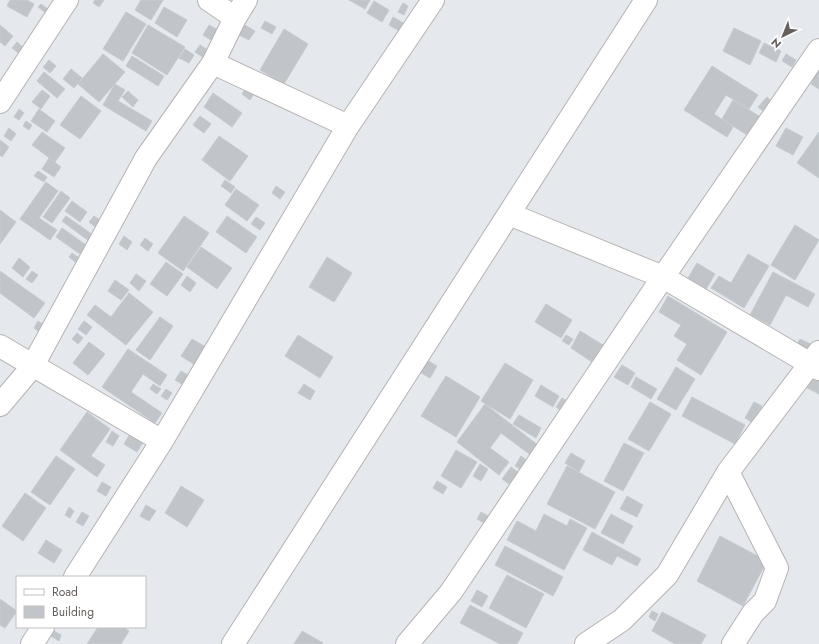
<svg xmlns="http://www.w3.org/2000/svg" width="819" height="644" font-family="Jost,sans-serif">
	<rect width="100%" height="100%" fill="#e5e9ee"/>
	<!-- building -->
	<path fill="#c1c5c9" stroke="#c3cbd2" d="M10 0H27L34 4 27 17 7 6Z
		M95 0H104L99 7 93 3Z
		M141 0H163L151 20 135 10Z
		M349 0H370L365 9Z
		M374 1 389 10 382 22 367 13Z
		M403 3 408 6 404 15 398 12Z
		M41 4 48 9 46 13 38 7Z
		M164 7 187 20 177 37 155 23Z
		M126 12 146 24 123 61 103 49Z
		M393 17 405 24 401 32 389 25Z
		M265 21 276 27 272 34 261 28Z
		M0 25 13 36 5 46 0 42Z
		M148 25 185 47 167 75 132 53Z
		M209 25 220 31 214 42 203 35Z
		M245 25 255 31 249 40 239 35Z
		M734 28 761 41 750 65 723 51Z
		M284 29 308 44 284 84 260 70Z
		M17 42 26 50 21 55 12 48Z
		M764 43 781 51 776 62 759 53Z
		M200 45 208 50 204 58 195 52Z
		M185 49 194 55 189 63 179 58Z
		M103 54 125 72 99 102 78 84Z
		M786 54 796 60 792 67 782 61Z
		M132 56 164 76 158 86 126 66Z
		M49 60 56 66 50 73 43 67Z
		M712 66 758 95 749 109 726 95 714 114 733 127 727 137 684 110Z
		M71 69 82 78 74 88 63 79Z
		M818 70 819 71V89L811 84Z
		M44 72 65 89 57 98 37 81Z
		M115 84 125 90 118 101 152 121 146 131 103 105Z
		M248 85 256 91 250 100 242 94Z
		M42 90 50 96 41 109 32 102Z
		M128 91 138 100 133 107 122 97Z
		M213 93 242 113 232 127 204 107Z
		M81 96 101 111 80 139 60 125Z
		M767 97 779 108 770 117 758 107Z
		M733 100 759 116 747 135 722 119Z
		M19 109 24 113 19 120 14 117Z
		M39 109 55 121 47 132 31 121Z
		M200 116 211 124 204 133 193 125Z
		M26 121 32 125 29 130 23 126Z
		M9 128 16 134 11 141 4 136Z
		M786 128 803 137 793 155 776 146Z
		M42 132 65 148 55 162 32 145Z
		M819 132V178L797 163Z
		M219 136 248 156 230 181 202 160Z
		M0 140 9 147 2 157 0 155Z
		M49 158 61 167 54 177 42 169Z
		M38 171 47 177 44 182 34 176Z
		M225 180 235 187 231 193 221 186Z
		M46 182 58 191 39 218 57 230 50 240 20 219Z
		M276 186 285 192 280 199 272 193Z
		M236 189 259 205 247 221 225 205Z
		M61 191 70 198 52 223 43 217Z
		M72 201 87 212 80 222 65 211Z
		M0 210 16 222 0 244Z
		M66 216 93 235 89 241 62 221Z
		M94 216 103 222 98 229 89 222Z
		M184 216 209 233 183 271 158 253Z
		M227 216 257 237 246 253 216 232Z
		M256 217 265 223 260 230 251 224Z
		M795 225 819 240 795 280 771 265Z
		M62 228 86 245 80 254 56 237Z
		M124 236 132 242 127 250 119 244Z
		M145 238 153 244 148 251 140 245Z
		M201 247 232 268 217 289 187 267Z
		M72 253 81 259 78 264 69 257Z
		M748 254 769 266 744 308 711 288 719 276 731 283Z
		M327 257 352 273 334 302 309 287Z
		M19 258 30 267 23 277 12 268Z
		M166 262 183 274 167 296 150 284Z
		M697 263 715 274 705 291 685 283Z
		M0 271 45 303 34 318 0 293Z
		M32 271 38 275 32 283 26 279Z
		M773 272 815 294 808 307 786 295 770 325 750 315Z
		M136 274 146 281 139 291 130 283Z
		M187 276 196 283 190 292 181 285Z
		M115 280 129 290 121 300 108 291Z
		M129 293 153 312 126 345 87 315 95 305 111 317Z
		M668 296 727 332 701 375 677 360 687 344 674 336 681 325 659 312Z
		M546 304 572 320 561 338 535 322Z
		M160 317 173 326 150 360 136 350Z
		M38 321 47 327 42 334 34 328Z
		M84 321 92 327 86 335 78 329Z
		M580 331 603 345 592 362 571 348Z
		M77 333 83 338 78 344 72 339Z
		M298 335 333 357 320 378 285 356Z
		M566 335 573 339 569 345 562 341Z
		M192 339 206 347 195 365 181 356Z
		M800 339 813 345 806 357 794 350Z
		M89 342 105 354 88 375 73 363Z
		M128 349 167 375 160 386 143 374 131 392 162 413 155 423 102 387Z
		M425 359 437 366 430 378 418 371Z
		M505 363 533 380 510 419 481 401Z
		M622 365 635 373 628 385 614 377Z
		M676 367 695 379 676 410 657 399Z
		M181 371 190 376 185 386 175 380Z
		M814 375 819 377V394L807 388Z
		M446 376 480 397 456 437 421 416Z
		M636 377 657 389 651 399 631 387Z
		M153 384 161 389 157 394 150 389Z
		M304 384 315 391 310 400 298 393Z
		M541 385 559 396 553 407 535 396Z
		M166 389 172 393 167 400 161 396Z
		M692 397 745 425 735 444 682 416Z
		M562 398 570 403 564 412 556 407Z
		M650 402 671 414 649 451 628 439Z
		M754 402 762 406 753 423 745 418Z
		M485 404 539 446 532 456 501 433 490 448 509 462 499 475 457 442Z
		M87 412 110 429 91 456 105 465 97 477 60 450Z
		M519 415 541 428 536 438 513 424Z
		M112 431 119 436 113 446 106 442Z
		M130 434 143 442 137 452 124 444Z
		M624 443 644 453 623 491 604 481Z
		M456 450 477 462 461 488 441 476Z
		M571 453 585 461 579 472 565 463Z
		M56 456 75 469 50 505 31 492Z
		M521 456 530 463 524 472 515 466Z
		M480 464 488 469 481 481 473 476Z
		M567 466 615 492 595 529 547 504Z
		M511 467 522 475 513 487 502 479Z
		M437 481 447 487 443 494 433 488Z
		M102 482 111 487 106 496 97 491Z
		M181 486 204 500 187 527 165 513Z
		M25 493 46 508 23 541 2 526Z
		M627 496 643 505 637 517 620 509Z
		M146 505 156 511 149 521 140 516Z
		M69 507 74 511 70 518 65 515Z
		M82 512 89 516 83 526 76 522Z
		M481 512 490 517 486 524 477 519Z
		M544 514 567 526 570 519 587 528 564 570 507 540 517 521 536 531Z
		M611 514 633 526 623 544 601 533Z
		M592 532 641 559 637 566 617 556 612 565 583 550Z
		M720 536 767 561 743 606 697 581Z
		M46 540 62 550 54 563 38 553Z
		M505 546 563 577 553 596 495 565Z
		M507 575 544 594 526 628 489 608Z
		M477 590 488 596 482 607 471 601Z
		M0 599 17 611 5 628 0 625Z
		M470 605 523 633 517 644H500L460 623Z
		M652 611 658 614 655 621 649 617Z
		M662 612 706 635 701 644H675L652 631Z
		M98 627H123L129 631 121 644H87Z
		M54 631 61 635 59 641 51 636Z
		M302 631 323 643 322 644H294Z"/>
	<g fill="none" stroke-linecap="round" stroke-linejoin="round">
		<!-- minor casing -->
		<g stroke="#b6b3b0" stroke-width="24">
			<path id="minor" d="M209 0 235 18
				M213 63 348 126
				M0 102 67 0
				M509 214 663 277 819 369
				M0 346 162 441
				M0 405 32 367 146 158 213 63 235 18 246 0
				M728 472 777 568 765 601 753 613 733 644
				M75 577 162 441 348 126 433 0
				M32 644 43 627
				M233 644 646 0
				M407 644 451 592 663 277 819 50
				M586 644 622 620 667 575 728 472 819 352"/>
		</g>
		<!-- minor -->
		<use href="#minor" stroke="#fff" stroke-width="22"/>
	</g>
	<!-- legend -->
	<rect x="16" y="576" width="130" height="52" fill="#ffffff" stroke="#c1bfbe"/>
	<rect x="24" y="589" width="20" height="6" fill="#ffffff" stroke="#c1bfbe"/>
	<text x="52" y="596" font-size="12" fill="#645f5c">Road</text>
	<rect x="24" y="606" width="20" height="12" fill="#c1c5c9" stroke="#c1bfbe"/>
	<text x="52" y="616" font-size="12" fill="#645f5c">Building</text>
	<!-- north arrow -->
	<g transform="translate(783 36) rotate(223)" stroke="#ffffff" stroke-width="3" paint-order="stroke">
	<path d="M0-3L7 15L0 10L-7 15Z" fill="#645f5c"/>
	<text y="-6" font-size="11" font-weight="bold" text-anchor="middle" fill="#645f5c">N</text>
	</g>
</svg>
